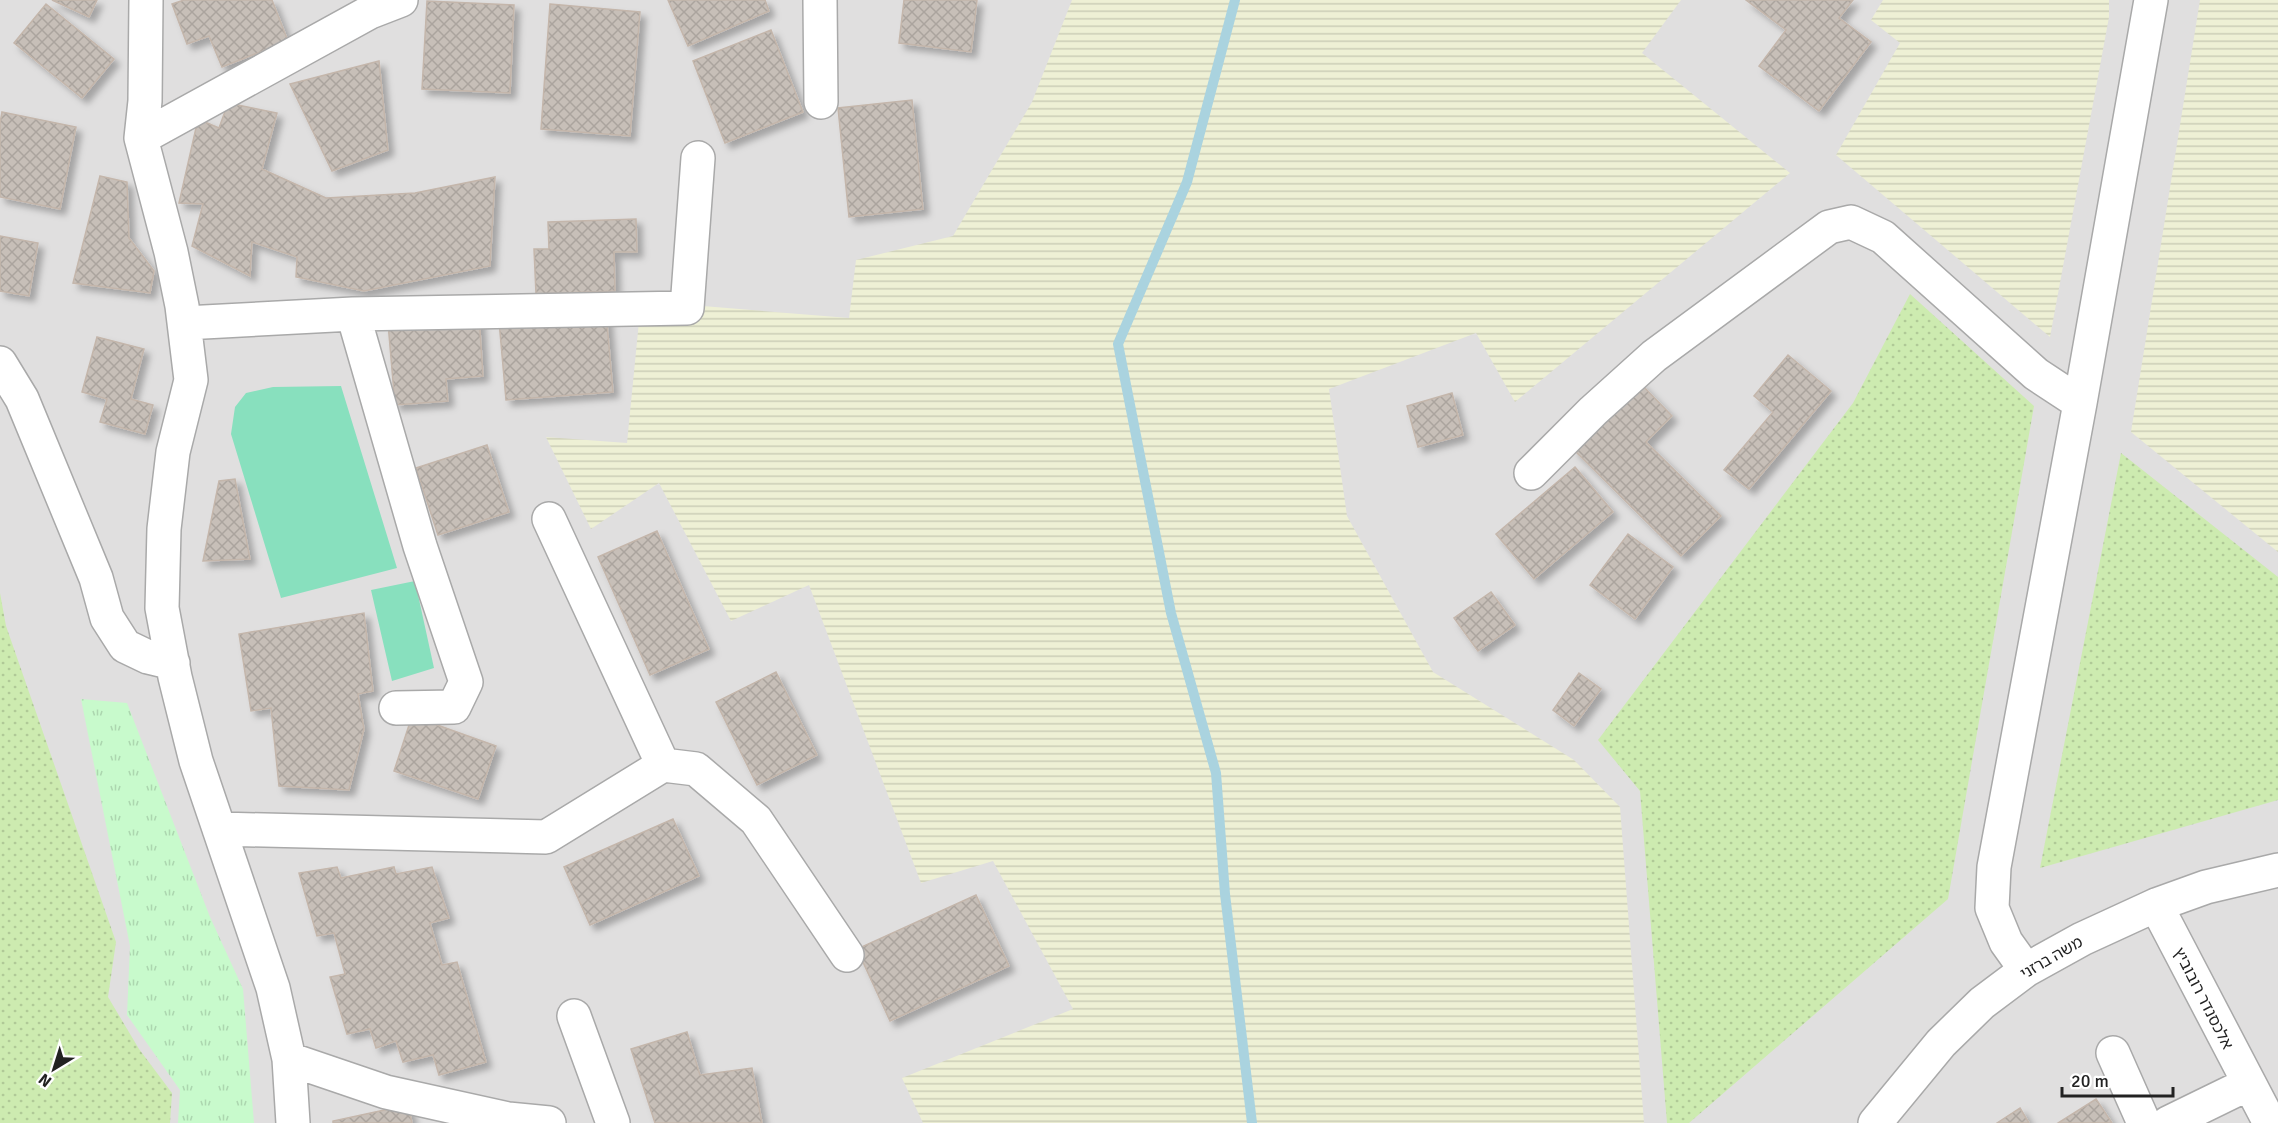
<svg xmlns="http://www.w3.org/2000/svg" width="2278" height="1123" font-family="Signika,'Noto Sans Hebrew',sans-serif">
	<defs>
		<pattern id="farmland-rules" width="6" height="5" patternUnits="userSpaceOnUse" patternTransform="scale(1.5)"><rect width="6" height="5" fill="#eef0d5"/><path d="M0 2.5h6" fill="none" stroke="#ccceb7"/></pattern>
		<pattern id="grass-dots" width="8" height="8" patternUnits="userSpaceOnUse" patternTransform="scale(1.5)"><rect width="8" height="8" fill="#cdebb0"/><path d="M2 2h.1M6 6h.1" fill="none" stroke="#b0c997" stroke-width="1.8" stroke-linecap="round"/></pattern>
		<pattern id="park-tufts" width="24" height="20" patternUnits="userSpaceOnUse" patternTransform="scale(1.5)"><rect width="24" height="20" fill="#c8facc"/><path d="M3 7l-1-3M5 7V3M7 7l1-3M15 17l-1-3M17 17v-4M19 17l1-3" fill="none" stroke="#acd6af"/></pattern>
		<pattern id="building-cross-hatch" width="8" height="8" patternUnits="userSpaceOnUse" patternTransform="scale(1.5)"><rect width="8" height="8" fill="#c7bfb8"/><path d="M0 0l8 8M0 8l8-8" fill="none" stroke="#aba49e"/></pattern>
		<filter id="shadow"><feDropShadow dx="5.5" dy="5.5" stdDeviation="3" flood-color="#0004"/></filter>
	</defs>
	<rect width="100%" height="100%" fill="#f2efe9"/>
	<!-- residential -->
	<path fill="#e0dfdf" d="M0 0H2278V1123H0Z"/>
	<!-- farmland -->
	<path fill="url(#farmland-rules)" d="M1072 0H1681L1642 53 1790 173 1515 402 1476 333 1329 389 1347 516 1433 672 1574 760 1620 807 1644 1123H923L902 1078 1073 1009 993 861 921 883 809 585 731 621 659 483 591 529 546 437 627 443 641 301 849 318 856 260 953 236 1032 102Z
		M1883 0H2109V17L2050 337 1836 155 1900 43 1871 20Z
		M2200 0H2278V552L2131 432Z"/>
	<!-- grass -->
	<path fill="url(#grass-dots)" d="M1910 294 2034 406 1948 899 1689 1123H1667L1640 791 1598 740 1853 403Z
		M2121 453 2278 577V800L2040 868Z
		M0 593 6 626 116 942 108 997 139 1049 172 1093 170 1123H0Z"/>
	<!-- park -->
	<path fill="url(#park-tufts)" d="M81 699 127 703 210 917 243 989 254 1123H178L180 1090 127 1015 130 946Z"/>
	<!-- pitch -->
	<path fill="#88e0be" d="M341 386 397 568 281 598 231 434 235 407 246 393 273 387Z
		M415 581 434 668 392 681 371 590Z"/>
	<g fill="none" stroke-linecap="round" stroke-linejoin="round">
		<!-- stream -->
		<path stroke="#aad3df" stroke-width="10" d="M1235 0 1187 182 1118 344 1171 613 1216 773 1225 894 1252 1123"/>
	</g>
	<!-- building -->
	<path fill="url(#building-cross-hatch)" stroke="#c4b6ab" stroke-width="1.5" filter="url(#shadow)" d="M52 0H97L89 17Z
		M184 0H272L288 41 222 67 209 36 187 44 172 4Z
		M668 0H765L769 11 688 46Z
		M904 0H977L971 52 899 43Z
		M1746 0H1853L1839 18 1871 42 1819 111 1759 66 1786 30Z
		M427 1 514 5 510 93 422 89Z
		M46 4 114 59 82 98 14 43Z
		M550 4 640 12 630 136 541 129Z
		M771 30 803 112 725 143 693 61Z
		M379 61 388 150 332 171 290 84Z
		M912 100 923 209 849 217 838 108Z
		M228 103 277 113 262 169 326 198 415 193 495 177 490 266 364 291 296 277 297 257 252 242 250 276 192 246 203 204 179 203 198 119 219 128Z
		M2 112 76 127 60 209 0 197V123Z
		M100 176 127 182 129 238 154 271 150 293 73 283Z
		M636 219 637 252H614L615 291 536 294 534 249H549L548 222Z
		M0 236 38 243 29 296 0 291Z
		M606 312 613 392 506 400 499 321Z
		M479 316 483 376 446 379 448 401 395 405 388 323Z
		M97 337 144 349 131 399 153 405 145 434 100 422 107 399 82 392Z
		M1788 355 1831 391 1749 489 1724 470 1773 412 1754 396Z
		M1639 382 1672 416 1646 442 1721 516 1681 556 1573 449Z
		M1452 393 1463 435 1418 447 1407 406Z
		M487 445 509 512 438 535 416 468Z
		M1575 467 1613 512 1534 579 1496 534Z
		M235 479 250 559 203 561 219 481Z
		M657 531 709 649 650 675 598 557Z
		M1628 534 1673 567 1635 619 1590 585Z
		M1491 592 1515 625 1478 651 1454 618Z
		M364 613 373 691 358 694 364 729 349 790 279 786 271 708 251 711 239 634Z
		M776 672 817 755 757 785 716 702Z
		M1579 673 1601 689 1574 726 1553 710Z
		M412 716 496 746 478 799 394 771Z
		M673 819 699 876 590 925 564 867Z
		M337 867 341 878 394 867 396 874 432 867 449 918 430 923 442 965 457 962 486 1062 439 1075 433 1055 403 1062 396 1041 376 1048 370 1029 347 1034 330 977 345 974 334 933 317 936 299 873Z
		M976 895 1009 966 890 1021 857 949Z
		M687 1032 700 1075 752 1068 762 1123H655L631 1049Z
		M2096 1099 2112 1123H2058Z
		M408 1105 412 1123H333V1121Z
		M2020 1108 2029 1123H1997L2000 1121Z"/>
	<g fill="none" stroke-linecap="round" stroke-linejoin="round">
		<!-- minor casing -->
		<g stroke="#a9a9a9" stroke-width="36">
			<path id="minor" d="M146 0 145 101 141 138 171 252 182 306 191 380 173 452 164 529 162 608 175 677 196 761 273 988 289 1059 293 1123
				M820 0 821 102
				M141 138 370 12 401 0
				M353 314 420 546 466 682 454 707 396 708
				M185 323 353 314 687 308 698 158
				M0 363 22 399 96 578 107 618 125 646 148 657 173 663
				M1531 473 1593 411 1654 356 1829 227 1851 222 1883 237 2036 374 2080 403
				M549 519 663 765
				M219 829 546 837 663 765 696 769 756 820 847 955
				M2156 905 2270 1123
				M2026 970 2006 942 1992 908 1994 867 2080 403 2151 0
				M574 1016 613 1123
				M2113 1053 2144 1123
				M289 1059 386 1092 508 1119 549 1123
				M1875 1123 1941 1043 1982 1003 2026 970 2082 939 2156 905 2206 887 2278 870
				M2168 1123 2248 1084"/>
		</g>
		<!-- minor -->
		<use href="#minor" stroke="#fff" stroke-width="33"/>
	</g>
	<g text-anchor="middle" stroke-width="6" stroke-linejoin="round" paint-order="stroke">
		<!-- street labels -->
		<g font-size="16" fill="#222" stroke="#fff">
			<text transform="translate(2051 957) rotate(-30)" y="6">משה ברזני</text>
			<text transform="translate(2204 998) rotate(63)" y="6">אלכסנדר רובוביץ</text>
		</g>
	</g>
	<!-- north arrow -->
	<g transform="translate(54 1069) rotate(218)" stroke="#ffffff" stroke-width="4.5" paint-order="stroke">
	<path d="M0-4.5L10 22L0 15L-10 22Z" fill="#222222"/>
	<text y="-9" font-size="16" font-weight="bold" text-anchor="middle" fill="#222222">N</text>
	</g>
	<!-- scale -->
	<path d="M2062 1087v9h111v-9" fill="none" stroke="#222222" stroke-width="3"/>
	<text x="2071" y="1087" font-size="18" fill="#222222" stroke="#ffffff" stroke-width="4.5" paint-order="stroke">20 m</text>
</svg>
